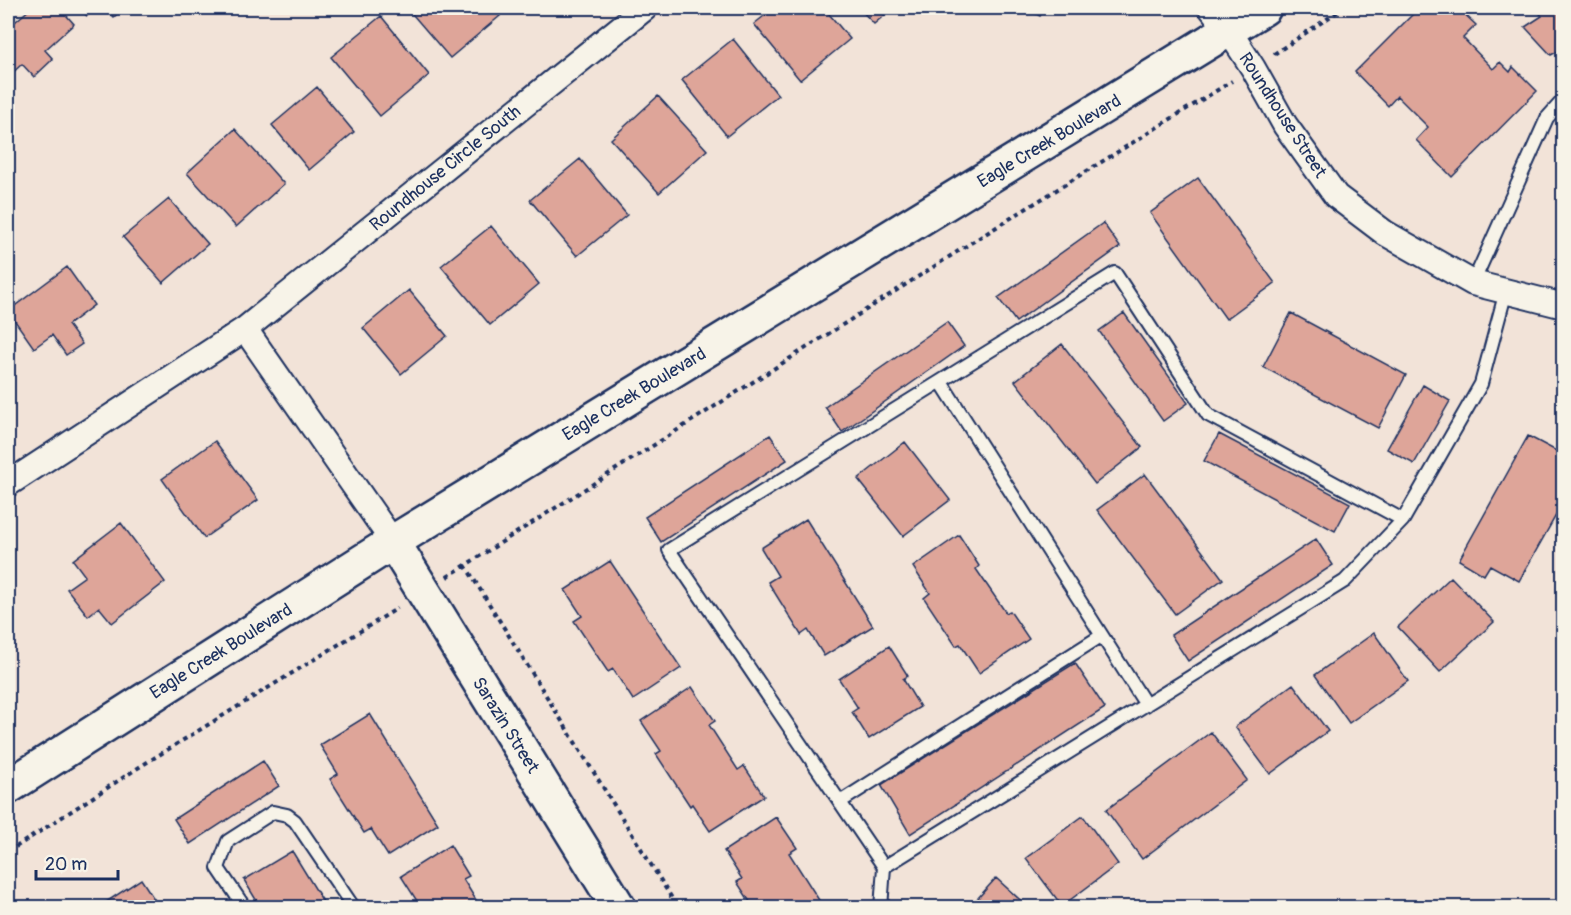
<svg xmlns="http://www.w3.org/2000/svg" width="1571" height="915" font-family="Pangolin,sans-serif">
	<rect width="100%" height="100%" fill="#f2e3d8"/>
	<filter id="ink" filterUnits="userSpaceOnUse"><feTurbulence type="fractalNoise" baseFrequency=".0167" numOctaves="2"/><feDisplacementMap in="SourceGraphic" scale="12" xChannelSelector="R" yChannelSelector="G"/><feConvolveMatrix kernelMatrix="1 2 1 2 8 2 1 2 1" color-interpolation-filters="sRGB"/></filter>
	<g filter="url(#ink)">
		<!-- building -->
		<path fill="#dea599" stroke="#1b2f5e" stroke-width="1.5" d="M31 8H60L74 24 45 50 53 59 34 77 22 64 8 77V28Z
			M78 8H96L87 16Z
			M105 8H124L114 17Z
			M407 8H493L500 16 450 58Z
			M774 8H824L850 39 800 80 754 24Z
			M859 8H893L874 24Z
			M1025 8H1045L1040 16Z
			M1419 8H1458L1476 25 1463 38 1493 69 1500 62 1510 72 1513 67 1537 91 1452 177 1416 140 1428 127 1397 96 1388 106 1355 72Z
			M1535 8H1564V48L1551 55 1525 27 1542 16Z
			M381 16 429 75 380 116 331 57Z
			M733 39 778 95 727 136 682 80Z
			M317 87 354 132 309 170 272 125Z
			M658 96 707 150 659 193 611 139Z
			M235 129 284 184 236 227 187 173Z
			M580 159 627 215 577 256 530 200Z
			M1198 178 1275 283 1226 319 1150 213Z
			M169 199 208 244 163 283 123 237Z
			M1103 223 1120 247 1016 322 998 298Z
			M491 226 539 284 490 325 441 266Z
			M67 267 94 305 68 325 82 344 66 355 52 335 34 348 8 311Z
			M409 290 447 336 401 374 363 328Z
			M1124 313 1188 403 1163 421 1099 331Z
			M1291 313 1406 375 1378 428 1263 367Z
			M947 322 964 346 842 432 825 407Z
			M1062 344 1142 447 1095 484 1015 381Z
			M1423 385 1450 401 1414 464 1387 449Z
			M1219 434 1350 503 1335 531 1204 461Z
			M770 435 787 460 661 542 645 517Z
			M1528 436 1564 455V501L1519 581 1490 565 1484 575 1459 560Z
			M215 441 258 500 204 538 162 479Z
			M905 442 950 500 903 536 858 479Z
			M1145 474 1223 579 1175 614 1097 510Z
			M806 519 873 626 824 656 808 630 801 635 768 582 778 576 761 548Z
			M121 523 165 582 112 623 99 607 88 616 67 589 85 576 73 560Z
			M959 535 979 566 976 569 1006 613 1010 611 1029 639 979 673 960 644 956 646 924 598 930 593 913 567Z
			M1316 539 1333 565 1188 661 1171 635Z
			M610 561 681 668 633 700 613 669 608 672 574 621 582 616 565 590Z
			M1451 577 1494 622 1440 672 1398 627Z
			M1374 633 1408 681 1349 723 1315 675Z
			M889 646 908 676 903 679 920 707 869 739 852 712 858 708 839 679Z
			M1075 663 1105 708 910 834 881 785Z
			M1293 684 1328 731 1270 774 1235 727Z
			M692 687 715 721 709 725 738 770 744 766 764 796 710 831 692 804 690 806 656 754 661 751 641 721Z
			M370 714 438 824 388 856 371 829 364 833 330 779 338 774 320 745Z
			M1211 732 1247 780 1142 859 1106 810Z
			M263 761 279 786 190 844 174 819Z
			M1083 816 1118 864 1062 906 1026 858Z
			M776 817 797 848 789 853 824 908H754L737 882 742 879 724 851Z
			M450 845 469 876 463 879 481 908H414L419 904 401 876Z
			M292 851 327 908H261L244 880Z
			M996 878 1029 908H969Z
			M141 879 160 908H97Z"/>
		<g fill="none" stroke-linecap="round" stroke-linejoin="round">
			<!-- lane casing -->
			<g stroke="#1b2f5e" stroke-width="16">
				<path id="lane" d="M1473 283 1547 118 1564 99
					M941 382 1146 705
					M840 802 1101 636
					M884 867 669 550 1115 273 1208 415 1403 520
					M245 908 218 868 228 841 273 812 287 815 295 821 354 908
					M881 908 884 867 1345 581 1403 520 1481 384 1506 291"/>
			</g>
			<!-- street casing -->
			<g stroke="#1b2f5e" stroke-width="28">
				<path id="street" d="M1211 8 1229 31 1253 68 1285 125 1336 196 1385 233 1473 283 1564 306
					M245 329 393 542
					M8 484 245 329 645 8"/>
			</g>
			<!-- secondary casing -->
			<g stroke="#1b2f5e" stroke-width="38">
				<path id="secondary" d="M393 542 619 908
					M8 787 393 542 1264 8"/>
			</g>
			<!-- path -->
			<path stroke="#1b2f5e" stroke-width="4" stroke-dasharray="4.5 4.5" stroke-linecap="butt" d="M1274 54 1343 8
				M465 565 678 908
				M447 577 974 241 1232 81
				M8 852 141 766 398 608"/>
			<!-- lane -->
			<use href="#lane" stroke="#f7f3e8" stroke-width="12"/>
			<!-- street -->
			<use href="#street" stroke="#f7f3e8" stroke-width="24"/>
			<!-- secondary -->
			<use href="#secondary" stroke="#f7f3e8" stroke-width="33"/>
		</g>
	</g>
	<g text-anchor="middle" stroke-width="4.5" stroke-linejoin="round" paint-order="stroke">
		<!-- street labels -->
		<g font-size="18" fill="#1b2f5e" stroke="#f7f3e8">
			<text transform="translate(1283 115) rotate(57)" y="6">Roundhouse Street</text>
			<text transform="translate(1049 141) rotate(-31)" y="6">Eagle Creek Boulevard</text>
			<text transform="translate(445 168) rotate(-39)" y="6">Roundhouse Circle South</text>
			<text transform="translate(634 394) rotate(-31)" y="6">Eagle Creek Boulevard</text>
			<text transform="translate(221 651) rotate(-32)" y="6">Eagle Creek Boulevard</text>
			<text transform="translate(506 725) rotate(58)" y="6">Sarazin Street</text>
		</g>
	</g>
	<!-- margin -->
	<rect width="1571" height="915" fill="none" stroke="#f7f3e8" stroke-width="30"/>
	<rect x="15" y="15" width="1541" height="885" fill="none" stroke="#1b2f5e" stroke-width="2" filter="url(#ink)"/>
	<!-- scale -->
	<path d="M36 870v9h82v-9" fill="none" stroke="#1b2f5e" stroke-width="3"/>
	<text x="45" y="870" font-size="18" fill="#1b2f5e" stroke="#f7f3e8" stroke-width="4.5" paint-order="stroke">20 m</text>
</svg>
